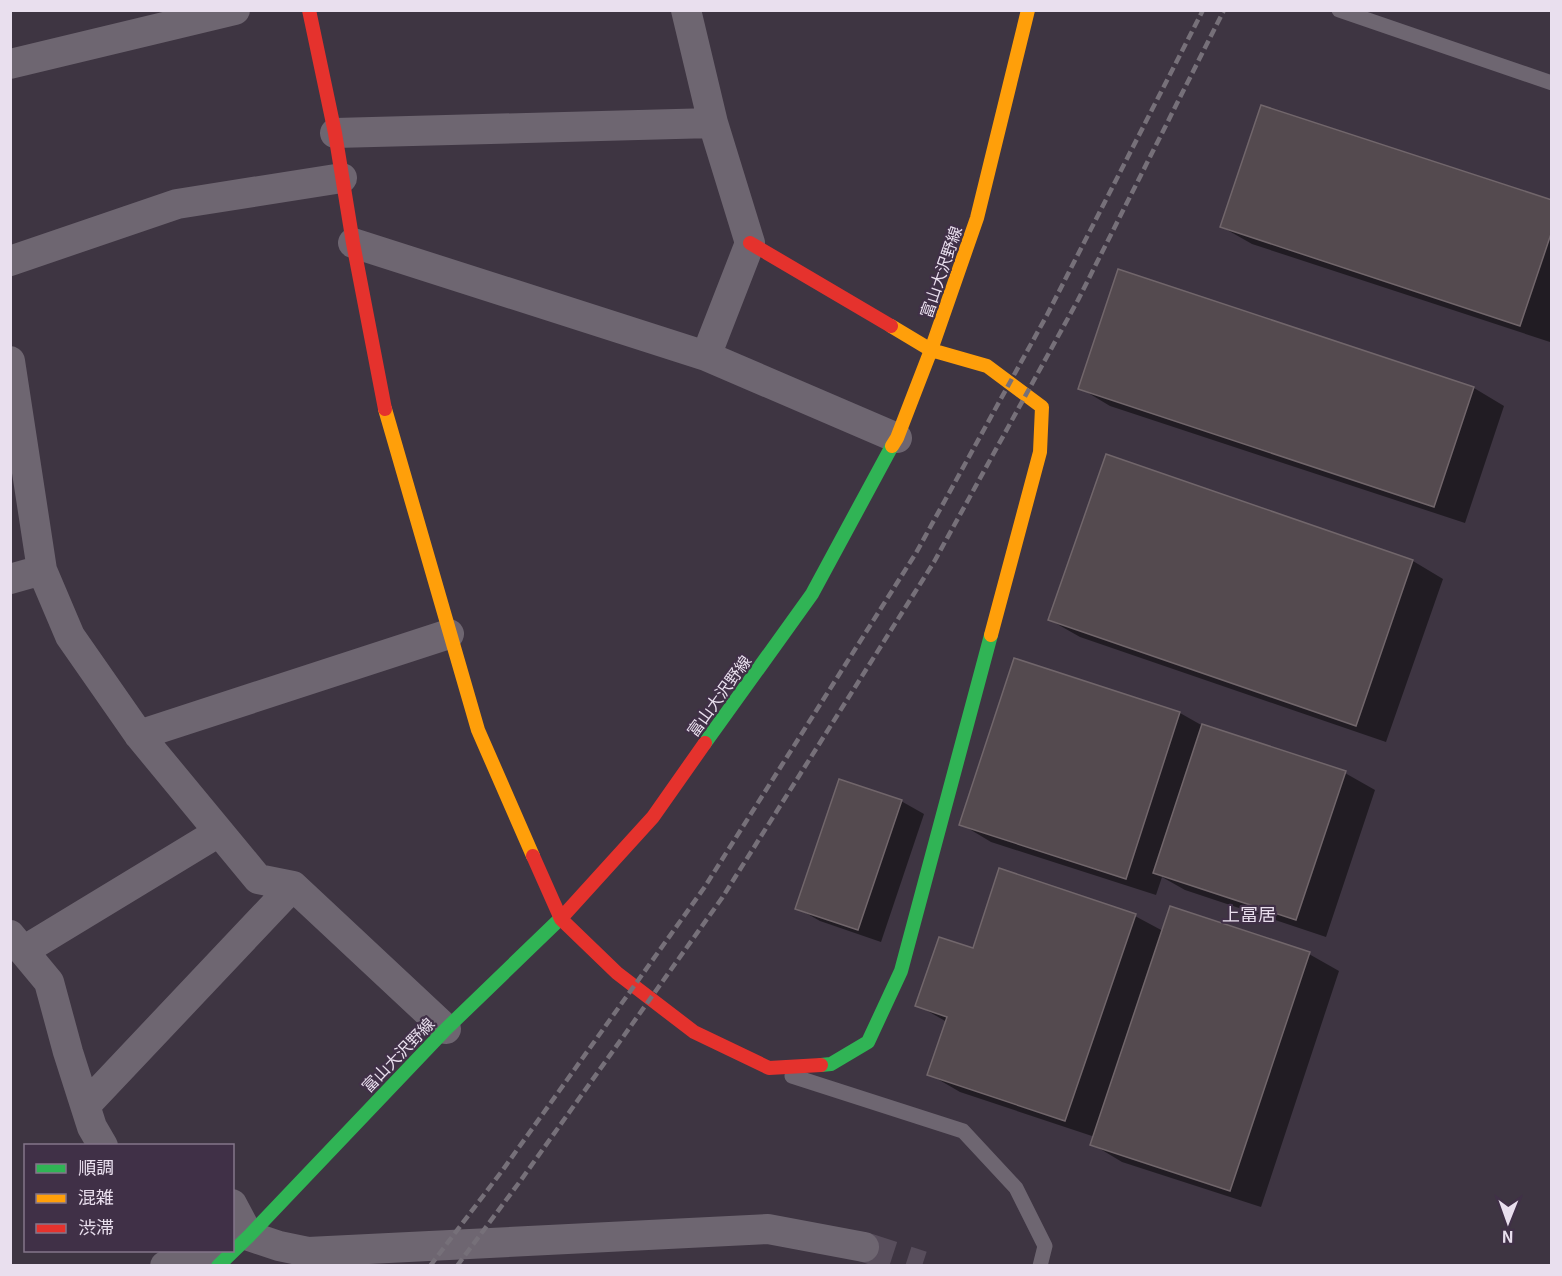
<svg xmlns="http://www.w3.org/2000/svg" width="1562" height="1276" font-family="Georgia,'Noto Sans JP',serif">
	<rect width="100%" height="100%" fill="#3e3542"/>
	<!-- shadow -->
	<path fill="#0007" d="M1552 202 1550 342 1252 244 1222 227Z
		M1080 388H1474L1504 406 1465 523 1110 406Z
		M1413 561 1443 579 1386 742 1080 637 1050 620Z
		M1015 660 1180 713 1203 726 1345 773 1375 790 1326 937 1185 890 1162 877 1156 895 991 842 961 824Z
		M901 801 924 814 881 942 820 921 797 908Z
		M1135 916 1163 931 1309 954 1339 971 1261 1207 1122 1162 1092 1144 1095 1137 960 1092 929 1074 947 1022 917 1005 974 950Z"/>
	<!-- building -->
	<path fill="#544a4f" stroke="#71666b" stroke-width="1.5" d="M1261 105 1552 200V231L1520 326 1220 227Z
		M1118 269 1474 387 1434 507 1078 389Z
		M1106 454 1413 560 1356 726 1048 620Z
		M1014 658 1180 712 1126 879 959 825Z
		M1202 724 1346 771 1296 920 1153 873Z
		M839 779 902 800 858 930 795 909Z
		M999 868 1136 914 1065 1121 927 1075 947 1017 915 1006 939 937 973 948Z
		M1170 906 1310 952 1230 1191 1090 1145Z"/>
	<g fill="none" stroke-linecap="round" stroke-linejoin="round">
		<!-- street-tunnel -->
		<path stroke="#584e5c" stroke-width="30" stroke-dasharray="30 15" stroke-linecap="butt" d="M864 1247 922 1266"/>
		<!-- lane -->
		<path stroke="#6e6671" stroke-width="15" d="M1339 10 1552 83
			M792 1076 963 1131 1016 1188 1045 1246 1040 1266"/>
		<!-- street -->
		<path stroke="#6e6671" stroke-width="30" d="M686 10 713 123 750 243 706 356
			M10 64 235 10
			M335 133 713 123
			M353 243 706 356 897 438
			M10 261 177 204 342 178
			M10 361 42 570 70 636 139 735 258 879 293 886 446 1029
			M10 579 42 570
			M139 735 449 634
			M10 935 49 982 68 1052 92 1127 103 1146
			M23 951 219 832
			M86 1105 293 886
			M232 1204 249 1236 279 1246 308 1252 768 1229 864 1247
			M165 1266 196 1260 217 1250"/>
		<!-- fast -->
		<path stroke="#30b455" stroke-width="14" d="M705 743 812 594 892 446
			M821 1065 831 1064 868 1042 901 971 991 635
			M218 1266 249 1236 446 1029 564 915"/>
		<!-- slow -->
		<path stroke="#ff9f0a" stroke-width="14" d="M891 326 931 350 987 366 1042 407 1040 452 991 635
			M385 409 478 730 533 856
			M892 446 897 438 931 350 977 218 1028 10"/>
		<!-- jam -->
		<path stroke="#e5322d" stroke-width="14" d="M309 10 335 133 353 243 385 409
			M750 243 891 326
			M533 856 561 919 617 973 694 1032 769 1068 821 1065
			M564 915 653 817 705 743"/>
		<!-- rail -->
		<path stroke="#767079" stroke-width="4.5" stroke-dasharray="9 4.5" stroke-linecap="butt" d="M430 1266 502 1171 704 888 916 553 1047 315 1203 10
			M457 1266 521 1180 722 898 934 562 1078 300 1224 10"/>
	</g>
	<g text-anchor="middle" stroke-width="4.5" stroke-linejoin="round" paint-order="stroke">
		<!-- street labels -->
		<g font-size="16" fill="#e9dfee" stroke="#403047">
			<text transform="translate(941 272) rotate(-71)" y="6">富山大沢野線</text>
			<text transform="translate(719 696) rotate(-54)" y="6">富山大沢野線</text>
			<text transform="translate(398 1055) rotate(-46)" y="6">富山大沢野線</text>
		</g>
		<!-- neighbourhood labels -->
		<g font-size="18" fill="#e9dfee" stroke="#403047">
			<text x="1249" y="921">上冨居</text>
		</g>
	</g>
	<!-- border -->
	<rect width="1562" height="1276" fill="none" stroke="#e9dfee" stroke-width="24"/>
	<!-- legend -->
	<rect x="24" y="1144" width="210" height="108" fill="#403047" stroke="#84768a" stroke-width="1.5"/>
	<rect x="36" y="1164" width="30" height="9" fill="#30b455" stroke="#84768a" stroke-width="1.5"/>
	<text x="78" y="1174" font-size="18" fill="#e9dfee">順調</text>
	<rect x="36" y="1194" width="30" height="9" fill="#ff9f0a" stroke="#84768a" stroke-width="1.5"/>
	<text x="78" y="1204" font-size="18" fill="#e9dfee">混雑</text>
	<rect x="36" y="1224" width="30" height="9" fill="#e5322d" stroke="#84768a" stroke-width="1.5"/>
	<text x="78" y="1234" font-size="18" fill="#e9dfee">渋滞</text>
	<!-- north arrow -->
	<g transform="translate(1508 1222) rotate(181)" stroke="#403047" stroke-width="4.5" paint-order="stroke">
	<path d="M0-4.5L10 22L0 15L-10 22Z" fill="#e9dfee"/>
	<text y="-9" font-size="16" font-weight="bold" text-anchor="middle" fill="#e9dfee">N</text>
	</g>
</svg>
